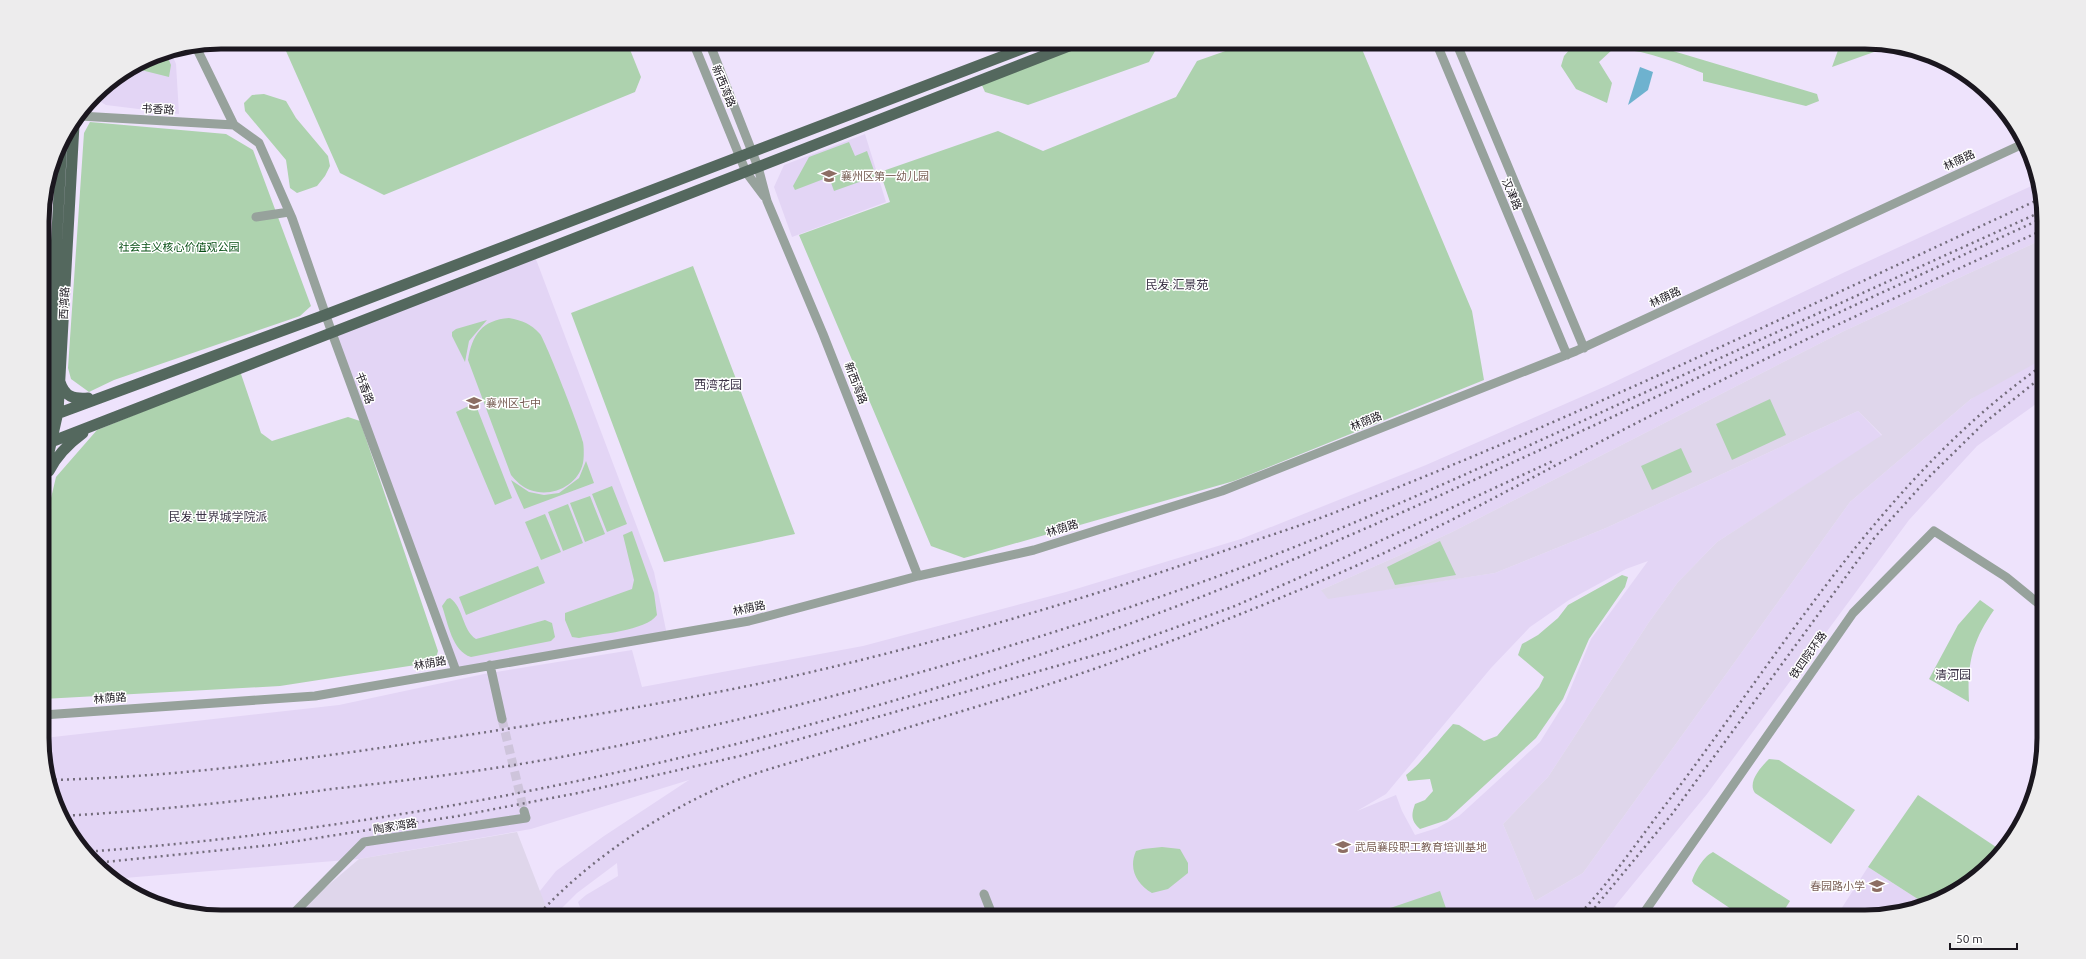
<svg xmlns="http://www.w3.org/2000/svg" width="2086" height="959" font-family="Ubuntu,'Noto Sans SC',sans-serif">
	<rect width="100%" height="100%" fill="#eee3fc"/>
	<!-- built -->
	<path fill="#e3d5f5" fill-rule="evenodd" d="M171 52 176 64 179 114 106 105 94 98 103 87 153 56Z
		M865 134 886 202 792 237 774 187 784 165Z
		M2038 183 2042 198 2043 239 1844 331 1450 533 1321 590 1375 591 1495 573 1606 528 1858 411 1882 436 1717 542 1678 582 1649 622 1548 777 1503 824 1535 901 1583 873 1850 502 1971 399 2043 350V399L1977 446 1909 520 1707 794 1606 917H584L578 902 586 895 618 876 617 863 577 893 553 917H519L556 871 604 836 689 780 531 829 359 859 112 879 79 847 56 806 44 761V738L339 705 484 674 632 650 642 687 863 646 1066 592 1241 539 1426 465 1606 386 1845 272ZM1648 561 1591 639 1565 702 1540 742 1459 816 1437 828 1415 835 1402 811 1396 795 1357 811 1386 794 1491 668 1530 627 1569 600 1626 569Z
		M534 254 654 572 667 635 456 671 332 333Z
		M1868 867 1927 905 1876 917H1836Z"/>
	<!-- industrial -->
	<path fill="#dfd6eb" d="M2043 239V359L1971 399 1850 502 1583 873 1535 901 1503 824 1548 777 1649 622 1678 582 1717 542 1882 435 1858 411 1606 528 1495 573 1328 599 1321 590 1450 533 1844 331Z
		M517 832 550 917H291L359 859Z"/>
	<!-- green -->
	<path fill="#add2ae" d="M282 42H627L641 77 635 92 384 195 340 173Z
		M1079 42H1160L1149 62 1028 105 985 92 980 81Z
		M1251 42H1359L1472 311 1484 380 1234 481 964 558 931 546 799 235 890 202 880 172 998 131 1043 151 1176 97 1197 61Z
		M1576 42H1643L1817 94 1819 101 1806 106 1703 81V73C1674 62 1644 49 1613 49L1599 62 1612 83 1607 103 1576 89 1561 66 1564 56Z
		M1841 42H1865L1888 47 1832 67Z
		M166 53 171 65 169 77 141 70 137 66 153 56Z
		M264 94 286 101 296 118 328 156 330 166 325 176 317 186 297 193 290 188 286 160 245 111 244 103 252 95Z
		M90 122 226 134 253 150 311 306 300 316 114 380 89 392 71 379 68 368 84 133Z
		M849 142 855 156 867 151 876 176 834 191 829 177 795 190 793 186 809 157Z
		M693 266 795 534 664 562 571 313Z
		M509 318C523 321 530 323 540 334 545 340 581 431 583 442 584 447 584 458 583 463 578 486 551 498 530 490 522 487 516 481 511 475L468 360C472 335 482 320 509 318Z
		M487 320 469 341 465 362 452 336V332L456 329Z
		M236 374H241L261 433 272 441 348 417 360 421 438 651 435 662 280 686 43 699V532L56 477 97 430Z
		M1770 399 1786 435 1732 460 1716 424Z
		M475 403 512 498 495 505 456 412Z
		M1681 448 1692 472 1652 490 1641 466Z
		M586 461 594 483 524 509 511 480 529 492 544 495 559 493 579 478Z
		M612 486 627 524 607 532 592 494Z
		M590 496 605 534 585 542 570 503Z
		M568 504 583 543 563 551 548 512Z
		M545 514 561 552 541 560 525 522Z
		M632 531 654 593 657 615C646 631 598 634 579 638L572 637 565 620V613L632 589 634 580 623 535Z
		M1440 541 1456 575 1395 585 1387 567Z
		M538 566 545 583 466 615 459 597Z
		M1622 575 1628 577 1625 587 1589 639 1563 699 1536 738 1447 820 1420 829C1411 821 1411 815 1415 804L1425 800 1433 791 1430 779 1408 781 1406 775C1424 761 1437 741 1453 724L1459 725 1484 741 1497 736 1539 687 1544 677 1518 655 1522 644 1538 635 1558 618 1568 605Z
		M450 598C464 608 462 630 476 639L545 620 552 623 555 637 551 641 471 657C452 651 448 623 442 606L447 599Z
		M1980 600 1994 610C1972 641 1967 665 1969 702L1929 679 1958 625Z
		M1769 759 1779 760 1855 810 1831 844 1755 793C1747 782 1761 767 1769 759Z
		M1918 795 2002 851 1965 887 1927 905 1868 867Z
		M1162 847 1180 849 1188 863V873L1168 889 1152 893C1137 884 1128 869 1136 851L1143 849Z
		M1713 852 1790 901 1780 917H1743L1694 884 1692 881C1695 871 1704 856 1713 852Z
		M1440 891 1449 917H1364Z"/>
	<!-- water -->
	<path fill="#6eb2cf" d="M1640 67 1653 72 1648 90 1628 105Z"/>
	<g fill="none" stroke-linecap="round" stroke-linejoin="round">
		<!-- minor-tunnel -->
		<path stroke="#cec4db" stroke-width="9" stroke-dasharray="9 4.5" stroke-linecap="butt" d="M502 719 524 811"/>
		<!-- minor -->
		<path stroke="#97a29c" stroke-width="9" d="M693 42 746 172 764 196
			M709 42 758 167 767 201 823 334 918 576
			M1436 42 1567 355
			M1456 42 1584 348
			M196 47 234 125
			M80 116 234 125 259 143 292 218 332 333 456 671
			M256 217 289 212
			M490 665 502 719
			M43 715 315 696 749 621 918 576 1034 550 1222 491 1576 351 2025 143
			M984 894 993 917
			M290 917 364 842 526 818 524 811
			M1641 917 1853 613 1934 531 2006 577 2044 608"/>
		<!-- major -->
		<path stroke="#54685e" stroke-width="11" d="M60 382C65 397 73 399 88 398
			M43 419 325 315 1040 42
			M43 438 47 417 62 139
			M43 445 1079 42
			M49 471C57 455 68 444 83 433
			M43 479 58 412 74 125"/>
		<!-- rail -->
		<path stroke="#736c7b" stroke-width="2.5" stroke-dasharray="2 4" stroke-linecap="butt" d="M49 780C189 777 328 756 467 735 567 720 667 703 767 682 918 649 1066 605 1212 555 1258 539 1305 525 1351 506 1586 414 1813 303 2042 198
			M61 816C152 811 243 801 332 789 409 780 485 771 561 757 774 717 984 659 1188 587 1333 536 1474 471 1613 407 1756 342 1899 276 2043 211
			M84 852C434 826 779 747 1109 631 1260 578 1406 511 1551 445 1715 370 1879 294 2043 218
			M95 863 272 845 458 816 578 793 740 756 1113 650 1235 606 1328 565 1555 460
			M536 917C586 863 646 822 712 791 749 773 791 763 831 751 892 732 953 714 1015 695 1121 662 1226 621 1328 578 1444 529 1552 465 1664 409 1789 346 1916 288 2043 230
			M1577 917C1609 883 1635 845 1663 808 1780 655 1883 477 2043 365
			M1587 917 1672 814 1875 537 1930 476 1984 423 2043 376"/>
	</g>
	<!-- icons -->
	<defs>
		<g id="school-bare" transform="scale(1.2)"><path d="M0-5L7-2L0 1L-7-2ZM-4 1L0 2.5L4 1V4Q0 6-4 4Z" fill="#8d6e63" stroke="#fff" stroke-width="2.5" paint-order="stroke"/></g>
		<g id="university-bare" transform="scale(1.2)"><path d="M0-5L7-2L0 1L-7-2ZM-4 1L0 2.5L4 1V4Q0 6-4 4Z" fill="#8d6e63" stroke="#fff" stroke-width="2.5" paint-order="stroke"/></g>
	</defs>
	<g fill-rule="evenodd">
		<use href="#school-bare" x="829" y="176"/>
		<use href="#school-bare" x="474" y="403"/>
		<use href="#university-bare" x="1343" y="847"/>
		<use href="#school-bare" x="1877" y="886"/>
	</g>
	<g text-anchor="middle" stroke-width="3" stroke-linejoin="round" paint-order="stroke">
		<!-- street labels -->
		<g font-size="11" fill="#1b171f" stroke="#fff">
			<text transform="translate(724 86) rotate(68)" y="4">新西湾路</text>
			<text transform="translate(158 109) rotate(3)" y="4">书香路</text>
			<text transform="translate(1959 160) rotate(-25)" y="4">林荫路</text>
			<text transform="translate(1512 194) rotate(67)" y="4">汉津路</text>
			<text transform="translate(1665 297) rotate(-25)" y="4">林荫路</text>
			<text transform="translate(64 303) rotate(-87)" y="4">西湾路</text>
			<text transform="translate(856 383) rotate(69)" y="4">新西湾路</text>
			<text transform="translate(365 388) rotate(70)" y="4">书香路</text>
			<text transform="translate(1366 421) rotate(-22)" y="4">林荫路</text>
			<text transform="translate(1062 528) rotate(-17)" y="4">林荫路</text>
			<text transform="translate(749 608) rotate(-12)" y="4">林荫路</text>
			<text transform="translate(1808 655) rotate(-55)" y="4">铁四院环路</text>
			<text transform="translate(430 663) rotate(-10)" y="4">林荫路</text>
			<text transform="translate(110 698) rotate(-4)" y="4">林荫路</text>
			<text transform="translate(395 826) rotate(-9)" y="4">陶家湾路</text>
		</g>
		<!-- education labels -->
		<g font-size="11" fill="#785e54" stroke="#fff" text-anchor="start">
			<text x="841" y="180">襄州区第一幼儿园</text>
			<text x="486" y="407">襄州区七中</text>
			<text x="1355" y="851">武局襄段职工教育培训基地</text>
			<text x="1865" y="890" text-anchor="end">春园路小学</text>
		</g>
		<!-- park labels -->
		<g font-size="11" fill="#084f15" stroke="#fff">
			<text x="179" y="251">社会主义核心价值观公园</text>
		</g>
		<!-- neighbourhood labels -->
		<g font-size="12" fill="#3d3548" stroke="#fff">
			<text x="1177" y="289">民发·汇景苑</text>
			<text x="718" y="389">西湾花园</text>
			<text x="218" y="521">民发·世界城学院派</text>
			<text x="1953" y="679">清河园</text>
		</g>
	</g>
	<!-- crop -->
	<path d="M0 0H2086V959H0ZM221 49H1865A172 172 0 0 1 2037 221V738A172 172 0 0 1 1865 910H221A172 172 0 0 1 49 738V221A172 172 0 0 1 221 49Z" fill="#edeced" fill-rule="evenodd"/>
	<path fill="none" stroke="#1b171f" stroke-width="5" d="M221 49H1865A172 172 0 0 1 2037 221V738A172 172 0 0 1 1865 910H221A172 172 0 0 1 49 738V221A172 172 0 0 1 221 49Z"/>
	<!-- scale -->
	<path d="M1950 943v6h67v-6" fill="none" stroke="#1b171f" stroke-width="2"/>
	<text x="1956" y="943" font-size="12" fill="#1b171f" stroke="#ffffff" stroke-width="3" paint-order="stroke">50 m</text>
</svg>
